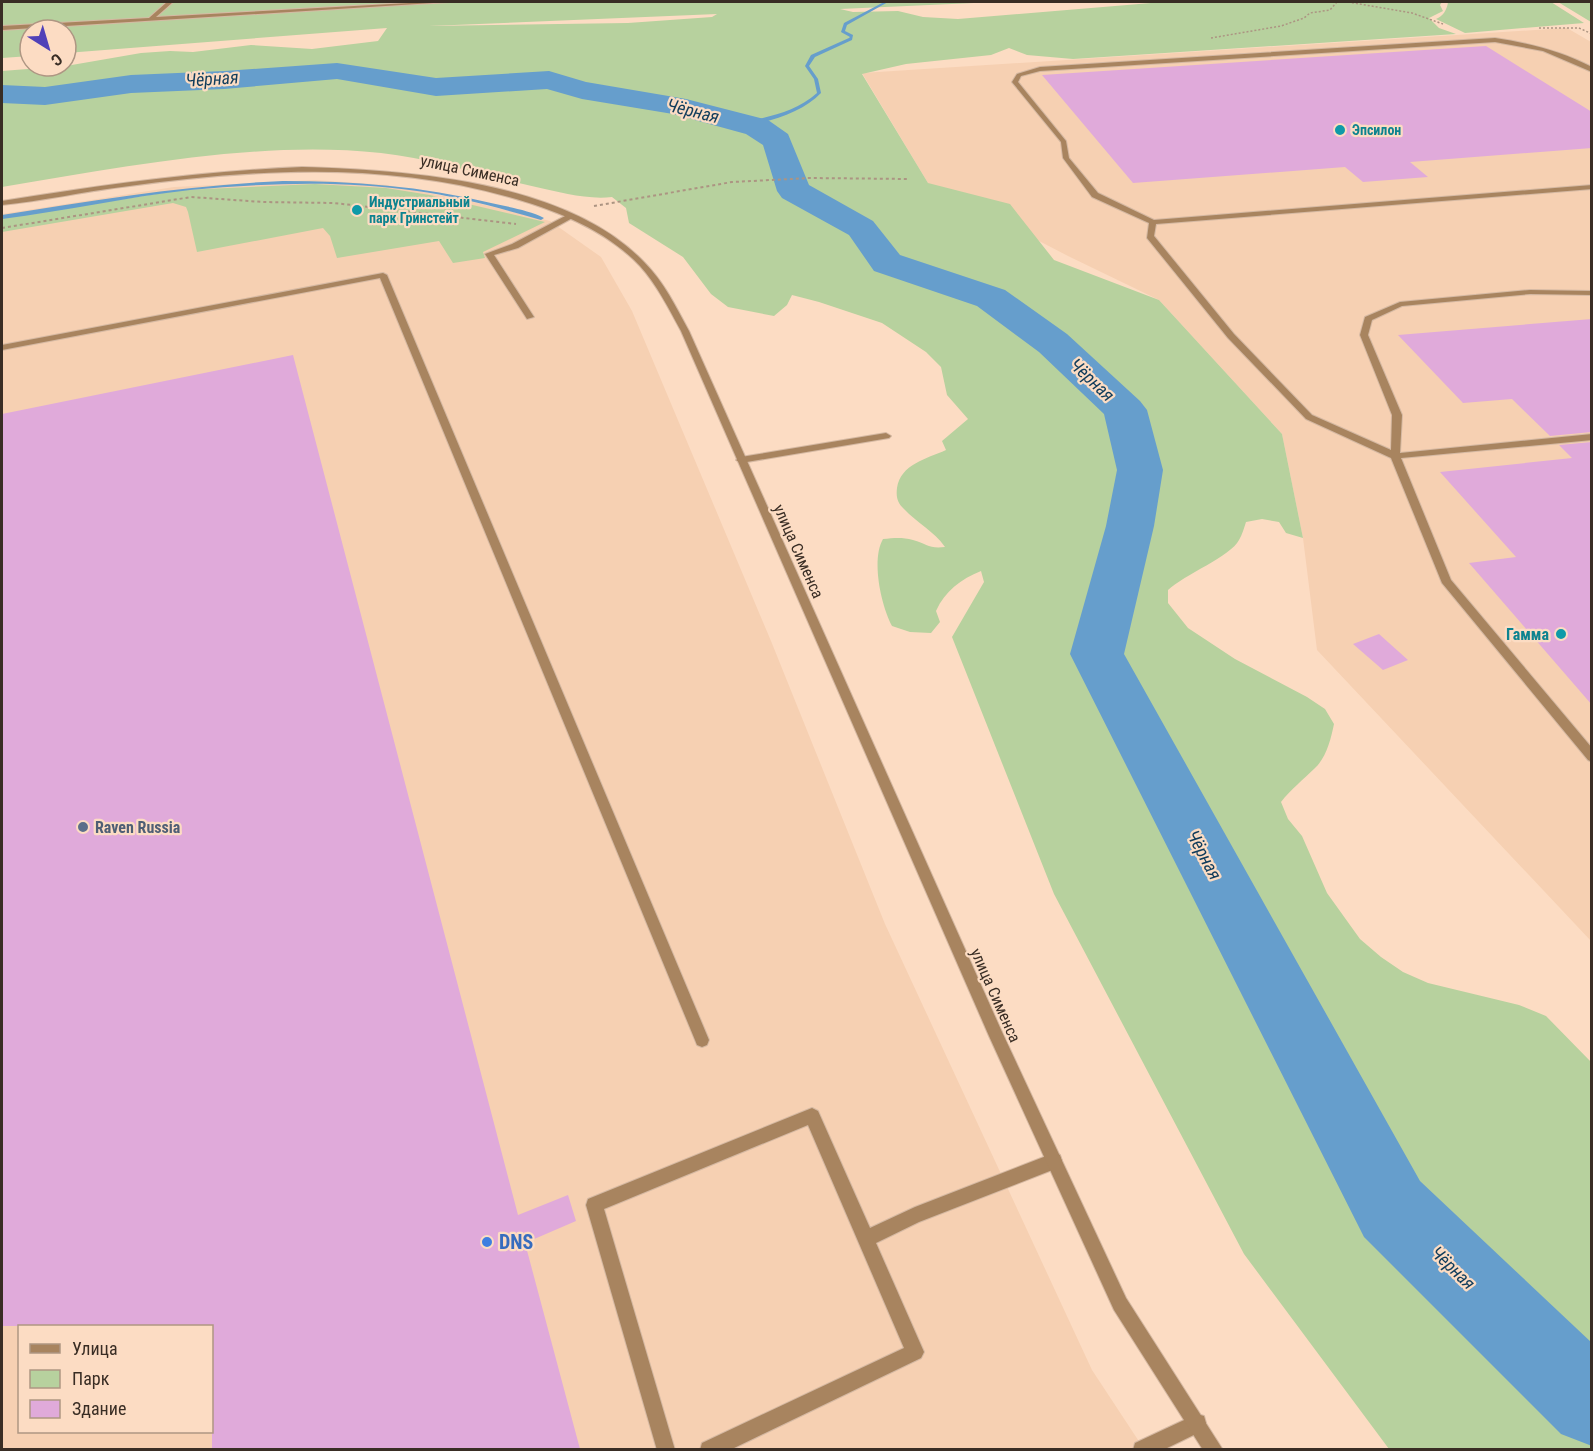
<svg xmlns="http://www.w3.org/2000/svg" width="1593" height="1451" font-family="'Roboto Condensed',sans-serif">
	<rect width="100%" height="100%" fill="#fcdcc3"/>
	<!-- built -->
	<path fill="#f6d0b2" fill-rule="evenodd" d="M1567 28 1591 42V941L1317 650 1303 538 1282 434 1159 300 1068 256 928 183 862 73Z
		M315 180 387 185 469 201 550 221 601 257 632 311 771 641 885 924 1092 1370 1144 1449 2 1450V214L174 187ZM20 1326H212V1432H20Z"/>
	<!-- green -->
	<path fill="#b7d19e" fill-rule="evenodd" d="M2 2H996L840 9 853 12 898 11 923 17 958 19 1163 2H1442L1440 5 1443 11 1429 18 1439 28 1456 34 1073 59 1027 55 1009 48 991 55 906 64 862 74 928 183 1010 204 1054 260 1159 300 1282 434 1303 538 1286 533 1279 522 1262 519 1246 522C1244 528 1242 535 1239 540 1231 556 1184 575 1168 590V603L1188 628 1235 659 1307 697 1325 709 1334 724C1331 739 1326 758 1315 768 1303 780 1291 789 1281 802L1288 819 1302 836 1327 893 1360 939 1381 957 1403 972 1428 983 1519 1005 1546 1016 1591 1062V1449H1389L1244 1254 1054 894 952 637 984 582 981 571C961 579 945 591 936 611L940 622 931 633 910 632 892 626C881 605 871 560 883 539 894 538 902 537 913 540 927 544 929 549 945 547 934 531 917 523 904 509 897 503 896 496 897 488 901 464 926 459 946 450L942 441 968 419 947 395 941 367 926 352 882 323 819 302 792 295 787 305 774 316 728 307 711 294 683 257 629 223 626 208 612 197C587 200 560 192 536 187 484 176 434 159 381 153 257 140 124 167 2 187V71L66 66 141 53 170 51 193 52 251 45 312 49 378 41 387 28 66 53V30H30V56L2 58ZM717 14 712 17 628 23 429 26Z
		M1448 2H1551L1584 23 1465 33 1436 19C1443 16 1447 10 1448 2Z
		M1558 2 1591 3V22Z
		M315 184 386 188 430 195 545 222 483 252 485 258 453 263 439 241 337 258 330 236 323 228 197 252 188 212 186 207 173 203 2 232V218L182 190Z"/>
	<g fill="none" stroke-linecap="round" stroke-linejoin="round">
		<!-- stream -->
		<path fill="#669ecc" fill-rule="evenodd" d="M884 2H888L847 25 845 31 853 35 852 40 815 57 809 66 818 79 821 93C803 112 769 123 743 125V123C770 116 796 112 817 93L814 79 805 66 811 55 849 38 850 37 841 32 844 23Z
			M283 181C353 181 422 186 491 203 508 207 529 210 544 218L541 220C500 208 459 197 417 191 342 180 266 183 190 190 127 197 65 211 2 219V215C95 200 188 185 283 181Z"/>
		<!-- river -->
		<path fill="#669ecc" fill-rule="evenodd" d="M337 63 436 78 549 71 586 82 686 99 768 120 788 134 809 185 873 221 900 255 1005 290 1067 334 1140 401 1147 410 1163 470 1154 526 1124 654 1420 1181 1592 1343V1446L1561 1434 1364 1237 1070 654 1106 526 1117 470 1104 414 1039 352 977 306 874 271 849 235 782 198 777 191 763 145 746 134 673 114 582 99 547 89 436 96 337 79 224 89 131 93 45 105 2 103V85L45 87 131 75 224 71Z"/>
	</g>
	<!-- building -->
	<path fill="#e0aada" d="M1486 46 1592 112V148L1410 162 1428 177 1363 182 1345 167 1133 183 1042 75Z
		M1592 319V432L1550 436 1512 399 1463 403 1398 335Z
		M293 355 518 1215 568 1195 576 1221 525 1243 580 1449H212V1326H2V414Z
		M1592 442V705L1469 563 1516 557 1440 472 1572 458 1559 445Z
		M1379 634 1408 660 1383 670 1353 644Z"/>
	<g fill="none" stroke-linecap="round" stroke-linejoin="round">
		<!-- lane casing -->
		<g stroke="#d5b9a3" stroke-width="2">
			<path id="lane" d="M1495 38C1529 43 1561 51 1592 67V72L1543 51 1495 42 1040 71 1021 76 1018 82 1066 141 1069 158 1098 193 1154 220 1592 185V189L1156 224 1154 236 1234 334 1312 415 1391 450 1392 415 1360 335 1365 317 1400 302 1530 290 1592 291V295L1530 294 1402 306 1372 320 1368 335 1402 415 1400 453 1592 434V440L1401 458 1451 580 1592 748V762L1588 760 1442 583 1391 458 1306 419 1228 338 1147 238 1149 223 1092 197 1063 158 1061 142 1012 82 1017 74 1040 67Z
				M569 214 576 216 518 248 494 255 534 317 527 319 485 254 512 244Z
				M383 273 387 275 709 1040 707 1045 702 1047 697 1045 695 1040 380 278 2 350V345Z
				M886 433 891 436 889 438 741 463 736 460 741 457Z
				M812 1108 818 1111 870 1228 915 1207 1054 1153 1060 1155 1062 1161 1060 1167 919 1222 876 1243 924 1352 921 1358 730 1450H700L702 1443 904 1348 808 1125 604 1209 675 1450H657L586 1205 588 1199Z
				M1197 1414 1204 1416 1206 1423 1204 1430 1163 1450H1133L1135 1443Z"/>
		</g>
		<!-- street casing -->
		<g stroke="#d5b9a3" stroke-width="2">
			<path id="street" d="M167 2H173L156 17 427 2H449L2 30V26L149 18Z
				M302 167C408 170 567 181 644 262 664 282 676 307 689 331L1002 1032 1126 1298 1223 1450H1203L1114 1310 989 1036 681 331C669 309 657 285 640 266 606 230 556 210 509 197 383 161 251 169 122 187 82 192 42 201 2 205V201C102 185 201 171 302 167Z"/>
		</g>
		<!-- path-far1 -->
		<path stroke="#ac9482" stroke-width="1.5" stroke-dasharray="2 2" stroke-linecap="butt" d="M1348 2 1412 13 1443 24
			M1539 28H1579L1592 34
			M1211 38 1281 26 1304 18 1310 13 1330 10 1337 2"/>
		<!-- path -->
		<path stroke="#ac9482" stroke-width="2" stroke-dasharray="3 3" stroke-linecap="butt" d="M594 206 732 182 810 178 909 179
			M2 228 191 197 263 202 334 203 516 224"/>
		<!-- lane -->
		<use href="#lane" fill="#a8845f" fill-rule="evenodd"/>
		<!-- street -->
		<use href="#street" fill="#a8845f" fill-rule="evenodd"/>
	</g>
	<!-- markers -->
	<g fill="#0f9aa8" stroke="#fcdcc3" stroke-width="2">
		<circle cx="1340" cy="130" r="6"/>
		<circle cx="357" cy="210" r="6"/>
		<circle cx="1561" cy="634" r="6"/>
	</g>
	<circle fill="#5c6f8a" stroke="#fcdcc3" stroke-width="2" cx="83" cy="827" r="6"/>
	<circle fill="#3f7fe0" stroke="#fcdcc3" stroke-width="2" cx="487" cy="1242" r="6"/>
	<g text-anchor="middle" stroke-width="4.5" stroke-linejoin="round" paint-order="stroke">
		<!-- far-culture labels -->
		<g font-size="14" font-weight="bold" fill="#0d838f" stroke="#fcdcc3" text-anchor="start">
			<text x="1352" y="135">Эпсилон</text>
			<text x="369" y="207">Индустриальный<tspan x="369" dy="16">парк Гринстейт</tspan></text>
		</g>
		<!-- street labels -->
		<g font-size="16" fill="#392d24" stroke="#fcdcc3">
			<text transform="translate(470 170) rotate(12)" y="6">улица Сименса</text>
			<text transform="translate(799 551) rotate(66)" y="6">улица Сименса</text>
			<text transform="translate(996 995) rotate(66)" y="6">улица Сименса</text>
		</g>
		<!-- culture labels -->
		<g font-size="16" font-weight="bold" fill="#0d838f" stroke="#fcdcc3" text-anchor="end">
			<text x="1549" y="640">Гамма</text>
		</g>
		<!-- service labels -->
		<g font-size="16" font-weight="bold" fill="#4e5e75" stroke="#fcdcc3" text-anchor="start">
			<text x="95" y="833">Raven Russia</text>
		</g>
		<!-- water labels -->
		<g font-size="18" font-style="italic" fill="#103c5b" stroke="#fcdcc3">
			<text transform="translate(212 79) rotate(-4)" y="6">Чёрная</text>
			<text transform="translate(693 111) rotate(14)" y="6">Чёрная</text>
			<text transform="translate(1092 380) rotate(43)" y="6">Чёрная</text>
			<text transform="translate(1204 855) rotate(62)" y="6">Чёрная</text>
			<text transform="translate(1453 1268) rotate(44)" y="6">Чёрная</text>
		</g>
		<!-- near-shop labels -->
		<g font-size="20" font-weight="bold" fill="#366cbe" stroke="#fcdcc3" text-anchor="start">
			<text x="499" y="1249">DNS</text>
		</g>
	</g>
	<!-- border -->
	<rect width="1593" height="1451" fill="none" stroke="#392d24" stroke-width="6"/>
	<!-- legend -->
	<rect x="18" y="1325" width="195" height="108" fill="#fcdcc3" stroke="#ae9683" stroke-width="1.5"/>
	<rect x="30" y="1344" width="30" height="9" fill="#a8845f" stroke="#ae9683" stroke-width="1.5"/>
	<text x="72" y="1355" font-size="18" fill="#392d24">Улица</text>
	<rect x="30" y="1370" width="30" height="18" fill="#b7d19e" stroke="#ae9683" stroke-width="1.5"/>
	<text x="72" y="1385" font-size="18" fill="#392d24">Парк</text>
	<rect x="30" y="1400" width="30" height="18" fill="#e0aada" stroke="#ae9683" stroke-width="1.5"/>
	<text x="72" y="1415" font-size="18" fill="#392d24">Здание</text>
	<!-- north arrow -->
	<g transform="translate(48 48) rotate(143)"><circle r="28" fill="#fcdcc3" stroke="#ae9683" stroke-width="1.5"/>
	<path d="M0-4.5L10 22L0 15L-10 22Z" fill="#5041b8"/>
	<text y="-9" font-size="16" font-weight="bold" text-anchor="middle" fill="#392d24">С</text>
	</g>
</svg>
